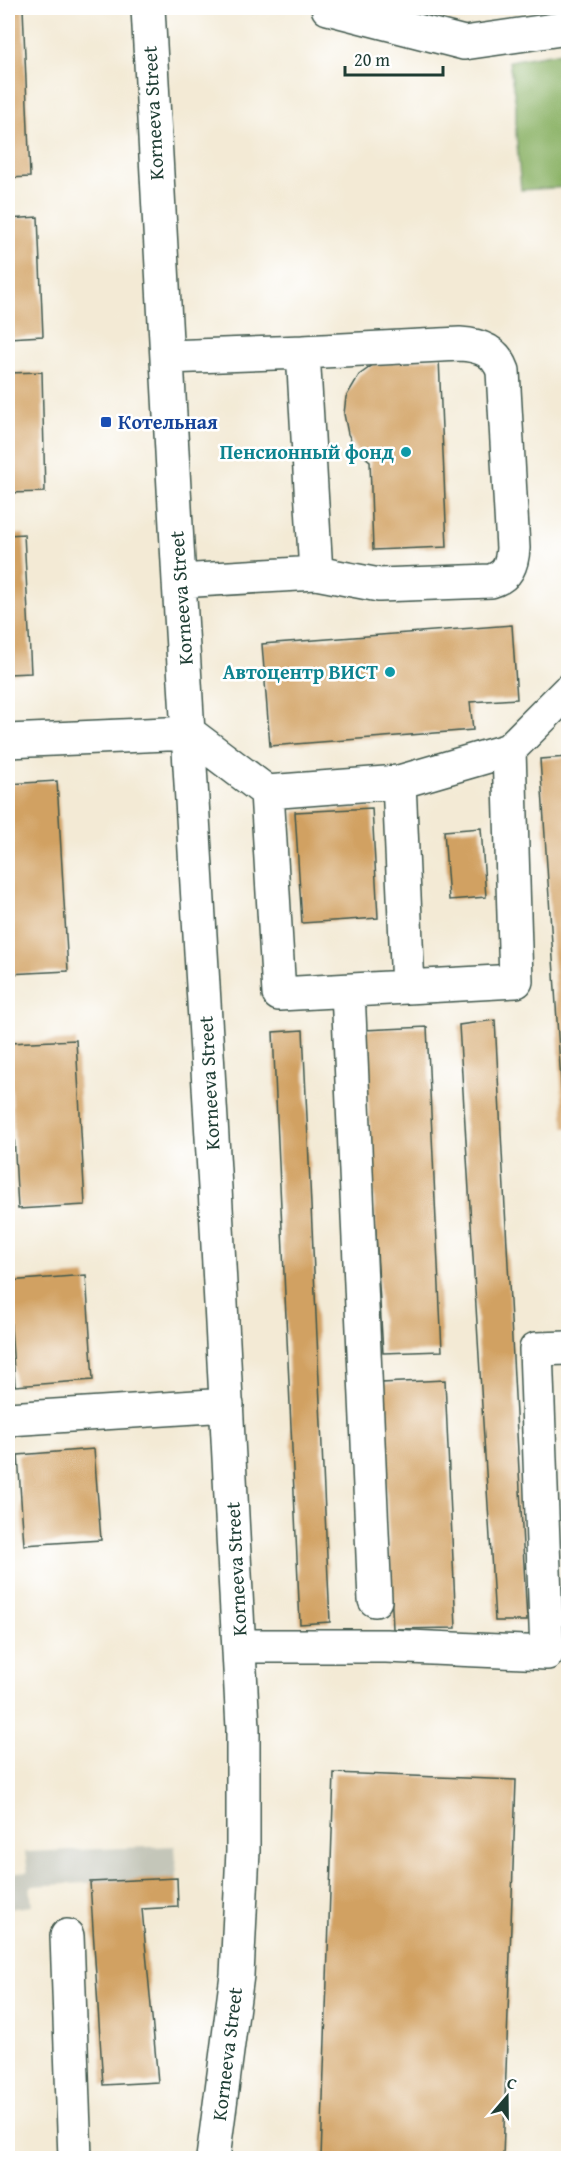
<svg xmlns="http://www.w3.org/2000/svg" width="576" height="2166" font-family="'Gentium Book Plus',serif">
	<rect width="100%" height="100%" fill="#fff"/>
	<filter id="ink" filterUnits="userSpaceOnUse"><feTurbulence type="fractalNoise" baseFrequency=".0167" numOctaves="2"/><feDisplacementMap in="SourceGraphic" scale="12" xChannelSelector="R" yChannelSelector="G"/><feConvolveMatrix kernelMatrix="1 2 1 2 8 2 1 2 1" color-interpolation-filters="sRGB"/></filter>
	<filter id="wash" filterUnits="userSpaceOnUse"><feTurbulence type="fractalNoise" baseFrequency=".008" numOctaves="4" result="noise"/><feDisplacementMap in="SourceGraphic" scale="24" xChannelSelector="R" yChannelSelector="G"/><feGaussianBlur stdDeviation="1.35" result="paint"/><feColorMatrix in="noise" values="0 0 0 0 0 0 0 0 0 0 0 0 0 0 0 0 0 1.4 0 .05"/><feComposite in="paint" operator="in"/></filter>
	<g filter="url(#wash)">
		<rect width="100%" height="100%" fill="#f3ead5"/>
		<!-- industrial -->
		<path fill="#c4c6b9" d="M175 1846 177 1878 30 1886 32 1906 8 1909V1874L28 1872 25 1852Z"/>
		<!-- forest -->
		<path fill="#8cb368" stroke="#56784e" stroke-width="1.5" d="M568 51V187L521 190 516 133V105L509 61Z"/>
		<g id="blocks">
			<!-- building -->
			<path fill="#d1a162" d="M8 8H23L30 177 8 178Z
				M38 217 43 336 8 338V219Z
				M439 358 447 547 373 550 370 461 357 451 348 434 344 414 346 397 359 375 373 365Z
				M42 372 45 492 8 493V373Z
				M24 534 31 673 8 674V535Z
				M512 625 517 699 470 702 473 730 270 746 262 644Z
				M568 757V1128H564L540 759Z
				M57 781 68 971 8 974V784Z
				M372 808 378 918 302 923 295 812Z
				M481 828 486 897 449 900 444 831Z
				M495 1020 527 1621H495L459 1025Z
				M427 1027 442 1351 383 1353 364 1030Z
				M303 1030 330 1622 300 1624 273 1032Z
				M76 1040 85 1205 18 1209 9 1043Z
				M86 1275 93 1380 15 1386 8 1281Z
				M445 1380 456 1628 393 1629 381 1383Z
				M94 1449 101 1540 24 1545 18 1455Z
				M334 1773 516 1780 503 2158H321Z
				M177 1878 178 1907 142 1909 158 2082 103 2085 90 1882Z"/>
		</g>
	</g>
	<g filter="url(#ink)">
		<use href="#blocks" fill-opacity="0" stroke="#3f574c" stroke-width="1.5"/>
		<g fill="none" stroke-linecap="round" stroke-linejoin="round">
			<!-- minor casing -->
			<g stroke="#3f574c" stroke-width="36">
				<path id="minor" d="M148 8 179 581 215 1188 243 1728V1851L237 1975 213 2158
					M328 8 464 43 568 28
					M167 357 303 352 316 573
					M179 581 316 573 379 585 491 581C508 576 512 564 513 548L503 371C496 351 480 345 460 344L303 352
					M8 741 189 733 267 792 399 782 509 750 568 691
					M399 782 408 987
					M267 792 279 994 516 981 509 750
					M348 991 375 1600
					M8 1419 227 1405
					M240 1646H386L547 1653 536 1349 568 1348
					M67 1936 75 2158"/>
			</g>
			<!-- minor -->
			<use href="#minor" stroke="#fff" stroke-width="33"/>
		</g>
	</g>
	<!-- markers -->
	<rect fill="#1a4fb4" stroke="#fff" stroke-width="2" x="100" y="416" width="12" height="12" rx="3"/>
	<g fill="#0f9aa8" stroke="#fff" stroke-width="2">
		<circle cx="406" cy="452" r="6"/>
		<circle cx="390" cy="672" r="6"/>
	</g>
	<g text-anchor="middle" stroke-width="5" stroke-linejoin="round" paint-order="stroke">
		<!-- street labels -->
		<g font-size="20" fill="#1f3d34" stroke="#fff">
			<text transform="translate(153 113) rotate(-93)" y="7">Korneeva Street</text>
			<text transform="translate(181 598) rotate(-94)" y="7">Korneeva Street</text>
			<text transform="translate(209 1083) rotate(-93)" y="7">Korneeva Street</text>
			<text transform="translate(236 1569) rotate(-93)" y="7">Korneeva Street</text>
			<text transform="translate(227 2054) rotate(-83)" y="7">Korneeva Street</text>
		</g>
		<!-- transit labels -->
		<g font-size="20" font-weight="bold" fill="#164399" stroke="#fff" text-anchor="start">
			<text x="118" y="429">Котельная</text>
		</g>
		<!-- culture labels -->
		<g font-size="20" font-weight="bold" fill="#0d838f" stroke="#fff" text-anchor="end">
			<text x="394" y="459">Пенсионный фонд</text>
			<text x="378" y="679">Автоцентр ВИСТ</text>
		</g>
	</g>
	<!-- margin -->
	<rect width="576" height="2166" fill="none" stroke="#fff" stroke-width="30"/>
	<!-- north arrow -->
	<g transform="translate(507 2097) rotate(20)" stroke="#ffffff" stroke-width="4.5" paint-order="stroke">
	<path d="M0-4.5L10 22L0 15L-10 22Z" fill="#1f3d34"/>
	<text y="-9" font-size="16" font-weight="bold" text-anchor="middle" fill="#1f3d34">С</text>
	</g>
	<!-- scale -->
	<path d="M345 66v9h98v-9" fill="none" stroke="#1f3d34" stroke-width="3"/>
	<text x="354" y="66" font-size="18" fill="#1f3d34" stroke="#ffffff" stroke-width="4.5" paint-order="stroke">20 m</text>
</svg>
